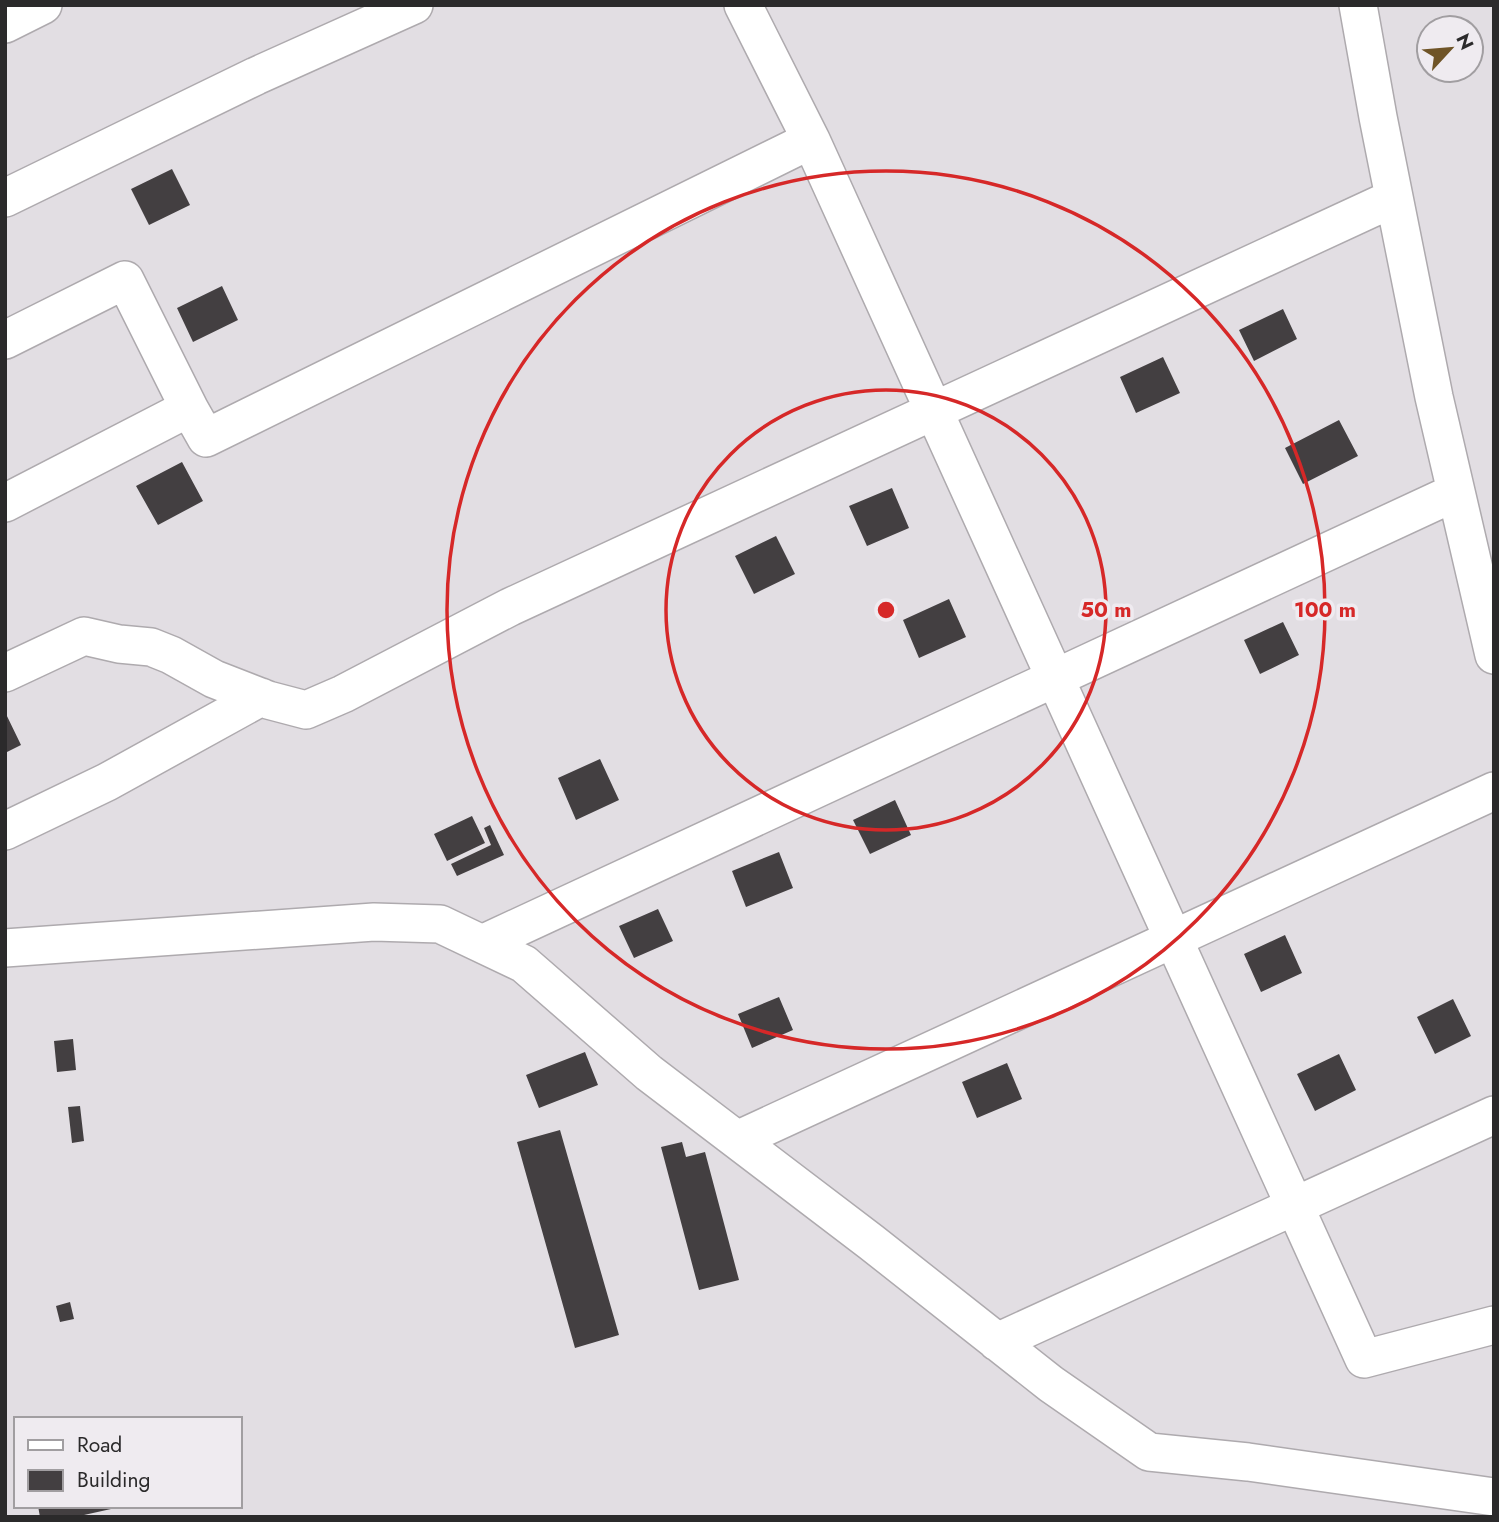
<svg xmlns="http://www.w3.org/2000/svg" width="1499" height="1522" font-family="Jost,sans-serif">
	<rect width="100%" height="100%" fill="#e2dee3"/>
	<!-- building -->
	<path fill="#433f41" d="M172 169 190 205 149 225 131 189Z
		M222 286 238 320 193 342 177 308Z
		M1283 309 1297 339 1254 361 1239 330Z
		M1163 357 1180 393 1136 413 1120 377Z
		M1339 420 1358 456 1303 484 1285 448Z
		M182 462 203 501 158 525 136 486Z
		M892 488 909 528 867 546 849 506Z
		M776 536 795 574 754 594 735 556Z
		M949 599 966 637 919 658 903 620Z
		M1283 622 1299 655 1260 674 1244 640Z
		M5 712 21 745 5 753Z
		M600 759 619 800 576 820 558 778Z
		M895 800 911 835 870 854 853 820Z
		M472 816 485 843 447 861 434 834Z
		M490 825 504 855 457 876 451 864 491 845 484 828Z
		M779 852 793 888 746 907 732 871Z
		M658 909 673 941 634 958 619 926Z
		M1285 935 1302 973 1261 992 1244 954Z
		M779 997 793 1030 752 1048 738 1014Z
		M1453 999 1471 1036 1435 1054 1417 1017Z
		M73 1039 76 1070 57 1072 54 1041Z
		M585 1052 598 1085 539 1108 526 1075Z
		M1339 1054 1356 1090 1315 1111 1297 1074Z
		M1007 1063 1022 1099 977 1118 962 1082Z
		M80 1106 84 1141 72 1143 68 1107Z
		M560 1130 619 1335 575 1348 517 1142Z
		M682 1142 686 1157 705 1152 739 1280 699 1290 661 1147Z
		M70 1302 74 1319 60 1322 56 1306Z
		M38 1506H120V1507L75 1517H40Z"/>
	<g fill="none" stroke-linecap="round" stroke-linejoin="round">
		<!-- minor casing -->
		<g stroke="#aeaaae" stroke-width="40">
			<path id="minor" d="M743 5 811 140 1364 1359 1494 1325
				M1358 5 1378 117 1434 397 1494 655
				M5 24 43 5
				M5 198 256 76 414 5
				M5 340 125 280 189 408
				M5 503 189 408 206 438 811 140
				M5 673 84 636 119 644 151 647 171 655 214 679 268 700 306 710 343 694 510 607 1394 198
				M5 831 107 782 261 697
				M482 944 1456 492
				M5 948 374 922 440 924 524 964 649 1073 871 1242 1051 1384 1149 1452 1248 1462 1494 1497
				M737 1140 1494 791
				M997 1342 1494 1115"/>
		</g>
		<!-- minor -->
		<use href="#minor" stroke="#fff" stroke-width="37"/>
	</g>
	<!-- distance rings -->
	<g fill="none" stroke="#d62828" stroke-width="3.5">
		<circle cx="886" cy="610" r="220"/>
		<circle cx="886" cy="610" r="439"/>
	</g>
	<circle cx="886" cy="610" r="10" fill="#d62828" stroke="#efebf0" stroke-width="3.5"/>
	<g font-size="21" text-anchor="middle" font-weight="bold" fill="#d62828" stroke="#efebf0" stroke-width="7" stroke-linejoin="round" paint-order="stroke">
		<text x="1106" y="617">50 m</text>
		<text x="1325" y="617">100 m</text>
	</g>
	<!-- border -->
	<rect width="1499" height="1522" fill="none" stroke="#2b2a2b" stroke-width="14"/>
	<!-- legend -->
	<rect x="14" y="1417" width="228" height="91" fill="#efebf0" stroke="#a19ea1" stroke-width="2"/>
	<rect x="28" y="1440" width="35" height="10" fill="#ffffff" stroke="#a19ea1" stroke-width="2"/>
	<text x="77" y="1452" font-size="21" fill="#2b2a2b">Road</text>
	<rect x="28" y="1470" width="35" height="21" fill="#433f41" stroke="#a19ea1" stroke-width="2"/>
	<text x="77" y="1487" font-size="21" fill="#2b2a2b">Building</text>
	<!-- north arrow -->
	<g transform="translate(1450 49) rotate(64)"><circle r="33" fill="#efebf0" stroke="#a19ea1" stroke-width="2"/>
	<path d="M0-5L12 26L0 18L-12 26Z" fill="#6f5427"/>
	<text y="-10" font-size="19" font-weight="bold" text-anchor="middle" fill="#2b2a2b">N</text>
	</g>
</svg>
